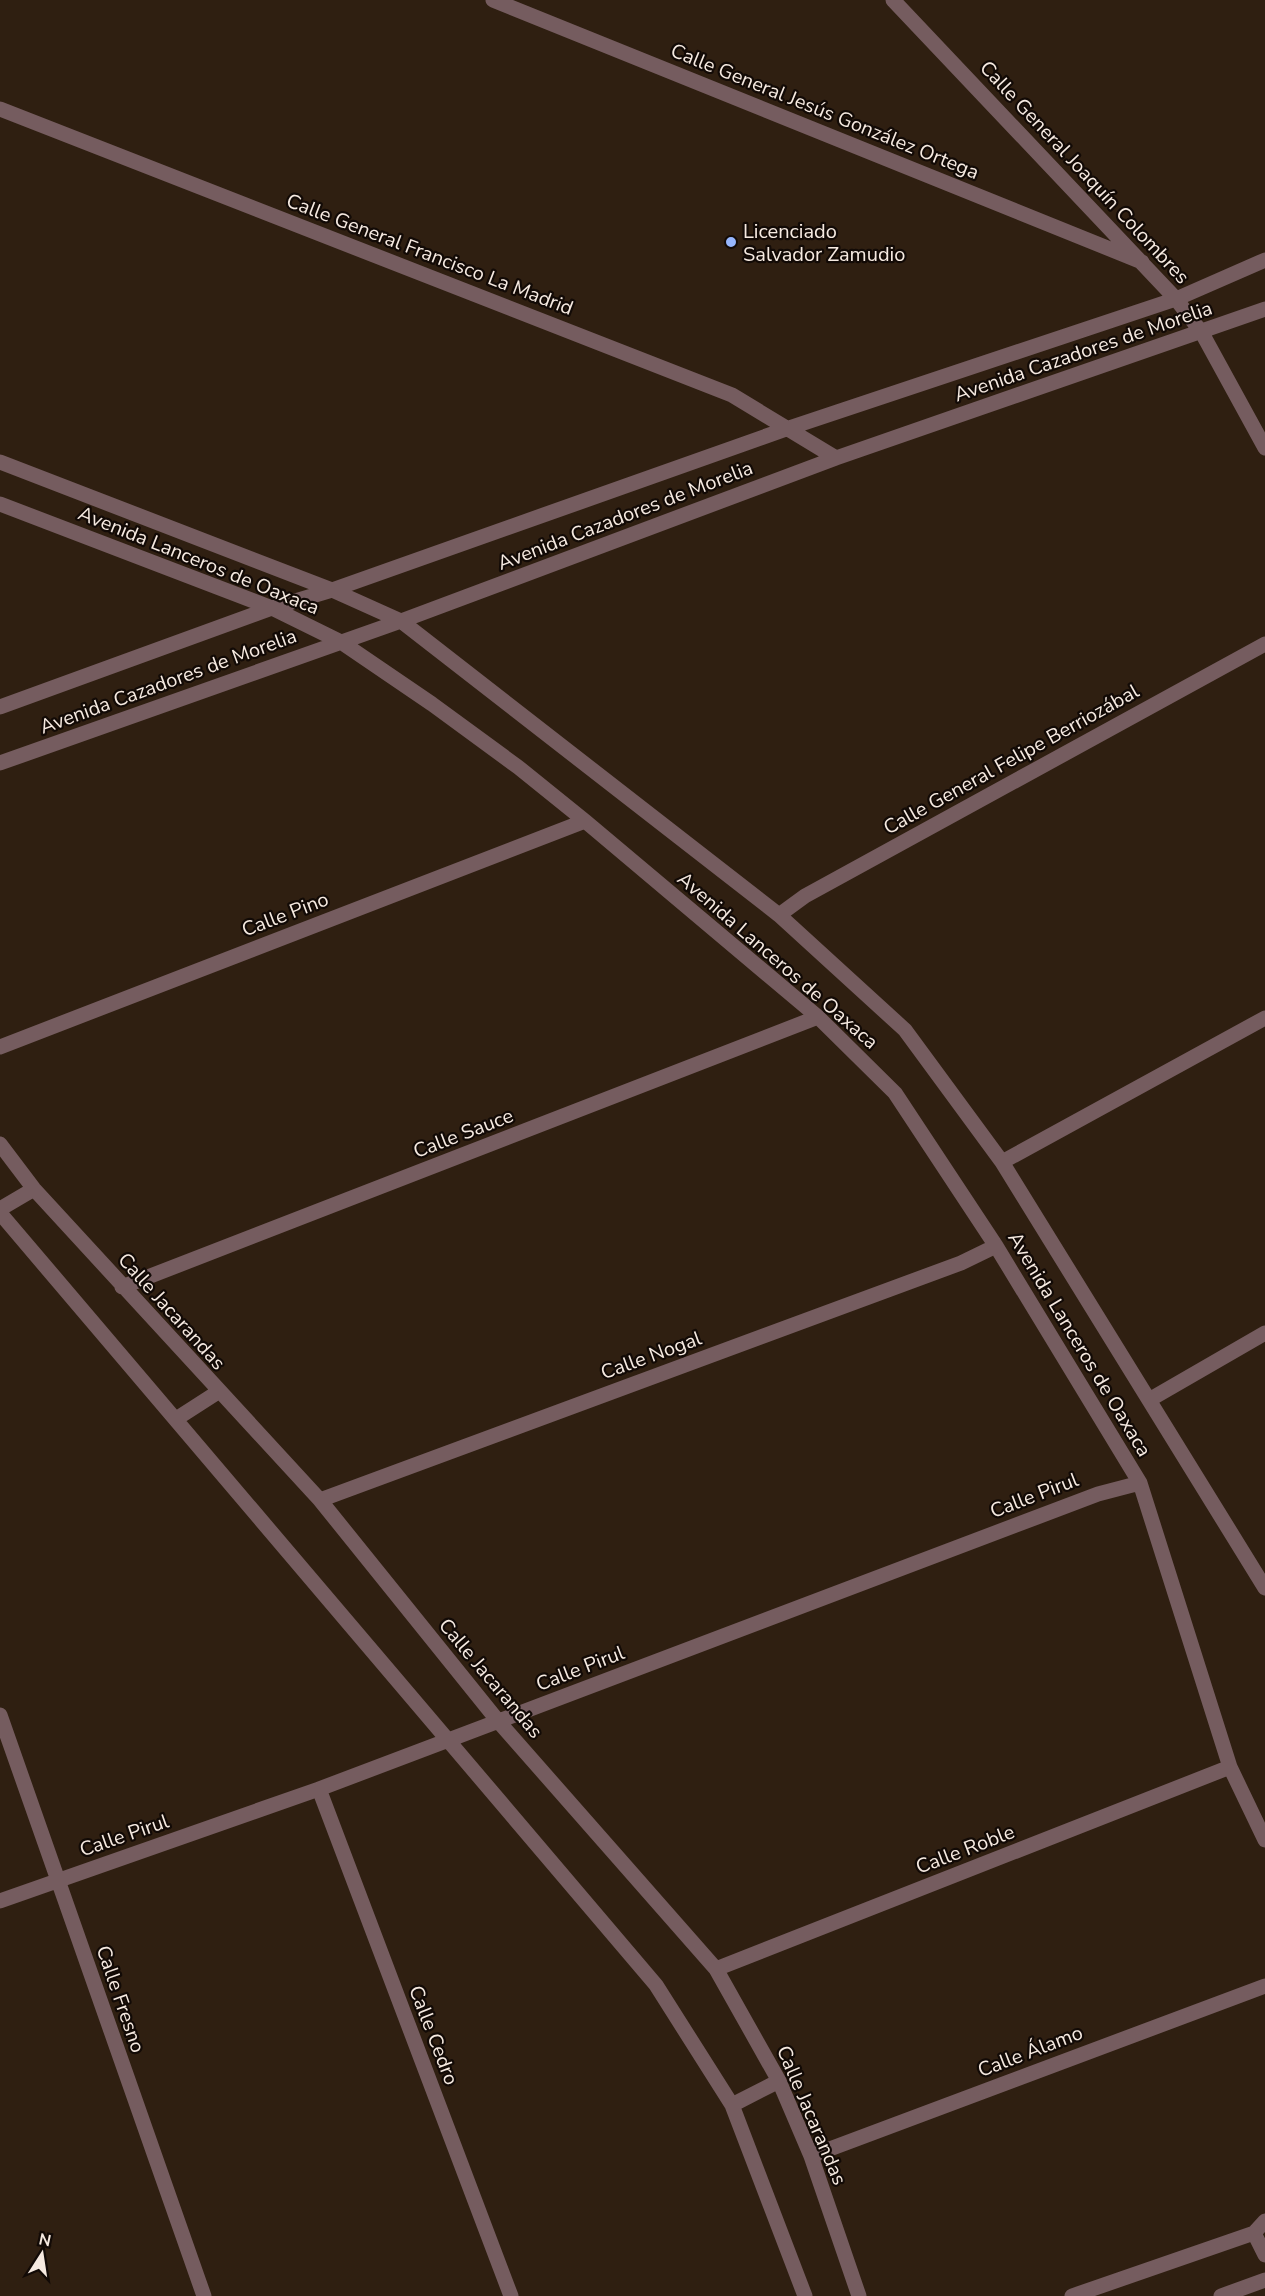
<svg xmlns="http://www.w3.org/2000/svg" width="1265" height="2296" font-family="'Nunito Sans',sans-serif">
	<rect width="100%" height="100%" fill="#2f1f11"/>
	<g fill="none" stroke-linecap="round" stroke-linejoin="round">
		<!-- minor -->
		<path stroke="#755c5f" stroke-width="15" d="M493 0 1142 262
			M893 0 1176 299 1202 333 1265 448
			M0 109 732 395 836 458
			M0 462 332 590 401 621 779 915 905 1030 1002 1162 1265 1588
			M0 504 272 608 341 642 432 704 518 767 585 821 818 1017 895 1093 996 1246 1140 1483 1230 1767 1265 1840
			M0 707 272 608 332 590 789 428 1176 299 1265 260
			M0 763 401 621 836 458 1265 309
			M779 915 805 896 1265 644
			M0 1047 585 821
			M0 1144 34 1189 320 1500 498 1721 716 1969 779 2081 811 2156 859 2296
			M1002 1162 1265 1018
			M0 1209 34 1189
			M0 1213 656 1985 732 2105 805 2296
			M122 1287 818 1017
			M1149 1400 1265 1333
			M176 1419 218 1392
			M320 1500 961 1263 996 1246
			M0 1715 204 2296
			M319 1789 511 2296
			M0 1901 319 1789 1098 1494 1140 1483
			M716 1969 1230 1767
			M732 2105 779 2081
			M811 2156 1265 1986
			M1254 2233 1265 2255
			M1072 2296 1254 2233 1265 2221
			M1221 2296 1265 2280"/>
	</g>
	<!-- markers -->
	<circle fill="#97b6fd" stroke="#120a06" stroke-width="2" cx="731" cy="242" r="6"/>
	<g text-anchor="middle" stroke-width="4.5" stroke-linejoin="round" paint-order="stroke">
		<!-- street labels -->
		<g font-size="20" fill="#f6eae1" stroke="#120a06">
			<text transform="translate(825 111) rotate(22)" y="7">Calle General Jesús González Ortega</text>
			<text transform="translate(1085 172) rotate(47)" y="7">Calle General Joaquín Colombres</text>
			<text transform="translate(430 254) rotate(21)" y="7">Calle General Francisco La Madrid</text>
			<text transform="translate(1083 351) rotate(-19)" y="7">Avenida Cazadores de Morelia</text>
			<text transform="translate(625 515) rotate(-21)" y="7">Avenida Cazadores de Morelia</text>
			<text transform="translate(199 560) rotate(22)" y="7">Avenida Lanceros de Oaxaca</text>
			<text transform="translate(168 681) rotate(-20)" y="7">Avenida Cazadores de Morelia</text>
			<text transform="translate(1011 759) rotate(-29)" y="7">Calle General Felipe Berriozábal</text>
			<text transform="translate(285 914) rotate(-21)" y="7">Calle Pino</text>
			<text transform="translate(778 960) rotate(41)" y="7">Avenida Lanceros de Oaxaca</text>
			<text transform="translate(463 1133) rotate(-21)" y="7">Calle Sauce</text>
			<text transform="translate(172 1311) rotate(48)" y="7">Calle Jacarandas</text>
			<text transform="translate(1080 1344) rotate(59)" y="7">Avenida Lanceros de Oaxaca</text>
			<text transform="translate(651 1355) rotate(-20)" y="7">Calle Nogal</text>
			<text transform="translate(1034 1495) rotate(-21)" y="7">Calle Pirul</text>
			<text transform="translate(580 1668) rotate(-21)" y="7">Calle Pirul</text>
			<text transform="translate(491 1678) rotate(50)" y="7">Calle Jacarandas</text>
			<text transform="translate(124 1835) rotate(-19)" y="7">Calle Pirul</text>
			<text transform="translate(965 1849) rotate(-21)" y="7">Calle Roble</text>
			<text transform="translate(121 1999) rotate(71)" y="7">Calle Fresno</text>
			<text transform="translate(434 2035) rotate(69)" y="7">Calle Cedro</text>
			<text transform="translate(1030 2051) rotate(-21)" y="7">Calle Álamo</text>
			<text transform="translate(812 2115) rotate(67)" y="7">Calle Jacarandas</text>
		</g>
		<!-- poi labels -->
		<g font-size="20" fill="#f6eae1" stroke="#120a06" text-anchor="start">
			<text x="743" y="238">Licenciado<tspan x="743" dy="23">Salvador Zamudio</tspan></text>
		</g>
	</g>
	<!-- north arrow -->
	<g transform="translate(42 2254) rotate(12)" stroke="#120a06" stroke-width="4.5" paint-order="stroke">
	<path d="M0-4.5L10 22L0 15L-10 22Z" fill="#f6eae1"/>
	<text y="-9" font-size="16" font-weight="bold" text-anchor="middle" fill="#f6eae1">N</text>
	</g>
</svg>
